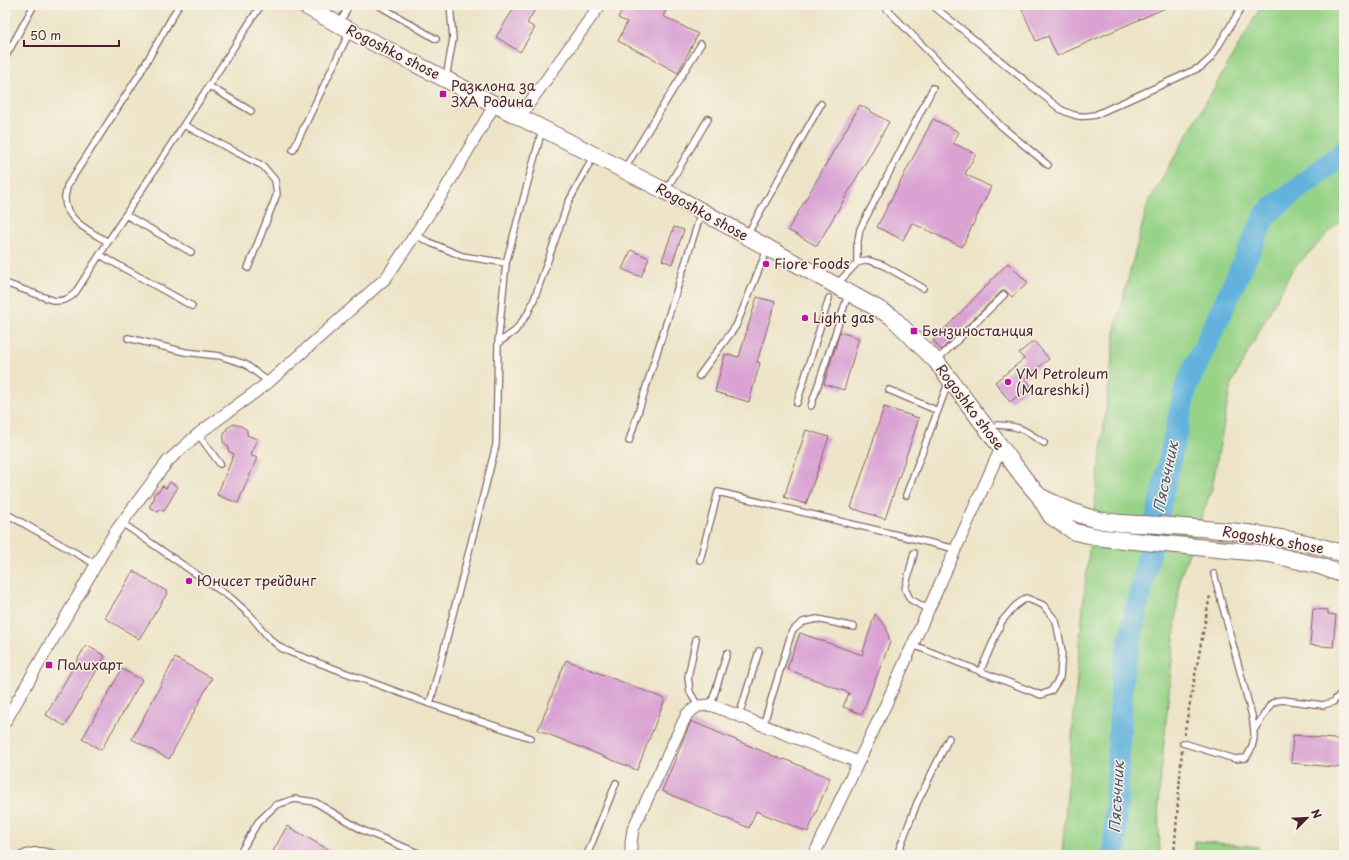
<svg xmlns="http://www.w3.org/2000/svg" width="1349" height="860" font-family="'Playpen Sans',sans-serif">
	<rect width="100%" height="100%" fill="#f7f3e8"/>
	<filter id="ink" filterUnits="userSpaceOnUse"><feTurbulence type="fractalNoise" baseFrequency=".025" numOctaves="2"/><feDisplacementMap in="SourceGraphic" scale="8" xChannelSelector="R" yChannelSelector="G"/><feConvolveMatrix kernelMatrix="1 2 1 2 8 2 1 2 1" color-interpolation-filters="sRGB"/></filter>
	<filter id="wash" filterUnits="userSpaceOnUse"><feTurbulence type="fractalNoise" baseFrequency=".012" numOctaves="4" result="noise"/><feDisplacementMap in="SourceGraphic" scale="16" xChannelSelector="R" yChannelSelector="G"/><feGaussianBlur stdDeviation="0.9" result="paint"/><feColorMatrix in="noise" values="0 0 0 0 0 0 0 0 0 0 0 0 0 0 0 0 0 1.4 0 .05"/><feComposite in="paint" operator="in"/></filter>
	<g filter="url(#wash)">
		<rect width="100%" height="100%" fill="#ede4c7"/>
		<!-- green -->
		<path fill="#97d387" stroke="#707959" d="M1262 5H1344V217L1292 270 1231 384 1212 488 1180 578 1158 804 1160 855H1062L1084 595 1116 325 1148 203Z
			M1195 841 1258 847 1257 855H1194Z
			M1344 849V855H1261L1262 851Z"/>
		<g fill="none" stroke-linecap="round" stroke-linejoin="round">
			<!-- river -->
			<path stroke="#62b2dd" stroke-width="23" d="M1114 855 1122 675 1186 387 1266 214 1344 152"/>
		</g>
		<g id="blocks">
			<!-- building -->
			<path fill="#d9a2d3" d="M516 5H538L527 23 535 28 520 52 496 37Z
				M625 5H669L663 16 698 34 678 73 656 61V60L618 41 627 22 618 18Z
				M1020 5H1172L1057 56 1048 36 1036 41Z
				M860 105 889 122 817 246 788 230Z
				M933 119 959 132 953 143 976 154 965 174 991 187 962 247 912 223 903 240 877 227Z
				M674 227 684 230 672 264 662 260Z
				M631 250 649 258 641 277 622 269Z
				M1008 263 1028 283 1012 297 1005 290 1001 292 941 350 933 341Z
				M757 297 775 302 757 362 760 363 749 402 715 392 725 354 739 357Z
				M840 332 859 338 844 390 824 384Z
				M1034 341 1049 359 1025 378 1031 386 1010 402 995 382 1024 359 1019 353Z
				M884 407 919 418 885 519 851 508Z
				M234 424 241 426 247 430V435L257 439 250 455 257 458 238 503 217 495 234 454 228 451 229 447 223 442 224 435 227 428Z
				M806 430 829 437 806 504 784 497Z
				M170 482 178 487 164 511 160 509 158 512 149 507 154 499 153 495 156 492 159 491 162 486 166 488Z
				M133 571 168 592 139 639 105 618Z
				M1313 609 1328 610V614L1336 615 1333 647 1310 645Z
				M875 614 886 627 890 642 862 714 843 707 849 693 787 669 800 633 862 655Z
				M86 645 105 656 65 726 46 715Z
				M175 658 212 678 169 759 132 739Z
				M566 660 665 699 637 770 538 730Z
				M122 669 142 680 101 750 82 739Z
				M691 721 783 760 784 759 830 778 808 832 756 811 749 828 662 791Z
				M1293 735 1344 740V768L1291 763Z
				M287 826 338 855H271Z"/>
		</g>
	</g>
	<g filter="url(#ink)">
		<use href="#blocks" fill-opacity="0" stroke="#836462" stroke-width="1"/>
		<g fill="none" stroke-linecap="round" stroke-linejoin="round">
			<!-- lane casing -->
			<g stroke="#836462" stroke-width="8">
				<path id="lane" d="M378 5 436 39
					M883 5 1001 126 1048 165
					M932 5 1060 109C1074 116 1080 118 1095 115L1201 67 1211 58 1243 5
					M340 23 349 5
					M5 58 34 5
					M446 78 453 39 450 5
					M209 86 251 111
					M184 125 263 166 275 180 277 194 248 268
					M293 150 350 31
					M625 168 701 44
					M666 190 708 119
					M126 215 191 252
					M415 235 431 243 462 256 506 263
					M747 235 821 104
					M108 242C93 233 64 220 65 198 65 194 67 190 67 186L139 75 179 5
					M100 255 192 306
					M857 263V246L860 229 933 88
					M5 283 55 301C64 301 69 299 75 293L261 5
					M837 284 857 263 867 260 883 265 923 288
					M128 338 185 352 220 356 245 364 269 382
					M498 343 515 331 528 313 535 297 568 203 593 157
					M936 361 1004 295
					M699 376 736 326 767 250
					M889 390 938 411
					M797 403 829 298
					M811 406 848 295
					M997 425C1021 426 1024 430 1044 443
					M198 434 220 464
					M629 441 701 213
					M906 495 949 381
					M5 513 97 565
					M122 523 231 598 250 615 269 638 281 648 292 653 430 704 531 738
					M914 553 905 589 910 599 929 610
					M700 560 718 492 956 549
					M696 639 688 677 690 692 698 706
					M913 645 1041 695 1051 691 1060 677 1062 651 1056 621 1043 605 1026 598 1015 606 1002 621 980 672
					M430 704 496 445 498 343 506 263 542 130
					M711 705 727 653
					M739 716 759 651
					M763 726 792 631 803 622 817 619 854 627
					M1254 730 1271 704 1276 701 1283 700 1323 705 1333 702 1344 690
					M1183 743 1235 759 1246 758C1256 743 1255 733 1252 716L1214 574
					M21 855C36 848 44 851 59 855
					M239 855 258 822 276 805 295 799 315 802 362 830 423 855
					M587 855 616 783
					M897 855 917 803 949 738"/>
			</g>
			<!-- street casing -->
			<g stroke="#836462" stroke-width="13">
				<path id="street" d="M520 116 600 5
					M5 722 115 532 158 474 168 461 198 434 269 382 386 278 443 193 495 104
					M631 855V843L633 829 687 714 698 706 711 705 858 762
					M814 855 886 704 1001 448"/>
			</g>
			<!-- secondary casing -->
			<g stroke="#836462" stroke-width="18">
				<path id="secondary" d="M304 5 339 25 665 191 891 316 936 361 1024 478 1039 496 1051 516 1075 532 1103 538 1270 554 1320 566 1344 575
					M1039 496C1060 506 1081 517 1104 521 1122 524 1141 524 1159 525 1220 530 1285 533 1344 554"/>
			</g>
			<!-- path -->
			<path stroke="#836462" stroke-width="2.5" stroke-dasharray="3 3" stroke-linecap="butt" d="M1184 735 1210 595
				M1174 855 1182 750"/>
			<!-- lane -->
			<use href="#lane" stroke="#fff" stroke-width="5.5"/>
			<!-- street -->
			<use href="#street" stroke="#fff" stroke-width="11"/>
			<!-- secondary -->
			<use href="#secondary" stroke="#fff" stroke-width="16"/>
		</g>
	</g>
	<!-- markers -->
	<g fill="#b5179e" stroke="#f7f3e8" stroke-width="1.5">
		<rect x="439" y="90" width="8" height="8" rx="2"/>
		<circle cx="766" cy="264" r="4"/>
		<circle cx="805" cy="318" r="4"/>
		<rect x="910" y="327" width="8" height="8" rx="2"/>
		<circle cx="1008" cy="382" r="4"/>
		<circle cx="189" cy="581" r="4"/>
		<rect x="45" y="661" width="8" height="8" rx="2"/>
	</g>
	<g text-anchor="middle" stroke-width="3" stroke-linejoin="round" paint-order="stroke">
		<!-- street labels -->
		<g font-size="14" fill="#4a1f2b" stroke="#f7f3e8">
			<text transform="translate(393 52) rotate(27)" y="5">Rogoshko shose</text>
			<text transform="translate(702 212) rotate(29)" y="5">Rogoshko shose</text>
			<text transform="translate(970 407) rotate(53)" y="5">Rogoshko shose</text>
			<text transform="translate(1273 540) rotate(10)" y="5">Rogoshko shose</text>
		</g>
		<!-- poi labels -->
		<g font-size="14" fill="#4a1f2b" stroke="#f7f3e8" text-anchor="start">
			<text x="451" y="91">Разклона за<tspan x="451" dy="16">ЗХА Родина</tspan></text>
			<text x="774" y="269">Fiore Foods</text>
			<text x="813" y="323">Light gas</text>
			<text x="922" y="336">Бензиностанция</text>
			<text x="1016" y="379">VM Petroleum<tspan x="1016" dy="16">(Mareshki)</tspan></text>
			<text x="197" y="586">Юнисет трейдинг</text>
			<text x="57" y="670">Полихарт</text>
		</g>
		<!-- water labels -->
		<g font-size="15" font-style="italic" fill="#525269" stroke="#f7f3e8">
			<text transform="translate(1166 477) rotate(-78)" y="5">Пясъчник</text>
			<text transform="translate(1117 797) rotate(-87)" y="5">Пясъчник</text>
		</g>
	</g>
	<!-- margin -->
	<rect width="1349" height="860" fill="none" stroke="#f7f3e8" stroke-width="20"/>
	<!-- north arrow -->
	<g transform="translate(1307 818) rotate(66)" stroke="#f7f3e8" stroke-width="3" paint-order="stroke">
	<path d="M0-3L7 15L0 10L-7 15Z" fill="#4a1f2b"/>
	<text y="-6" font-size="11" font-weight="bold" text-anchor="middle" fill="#4a1f2b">N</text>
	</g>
	<!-- scale -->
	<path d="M24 40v6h95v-6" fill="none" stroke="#4a1f2b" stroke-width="2"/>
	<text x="30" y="40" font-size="12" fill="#4a1f2b" stroke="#f7f3e8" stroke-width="3" paint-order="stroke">50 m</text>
</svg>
